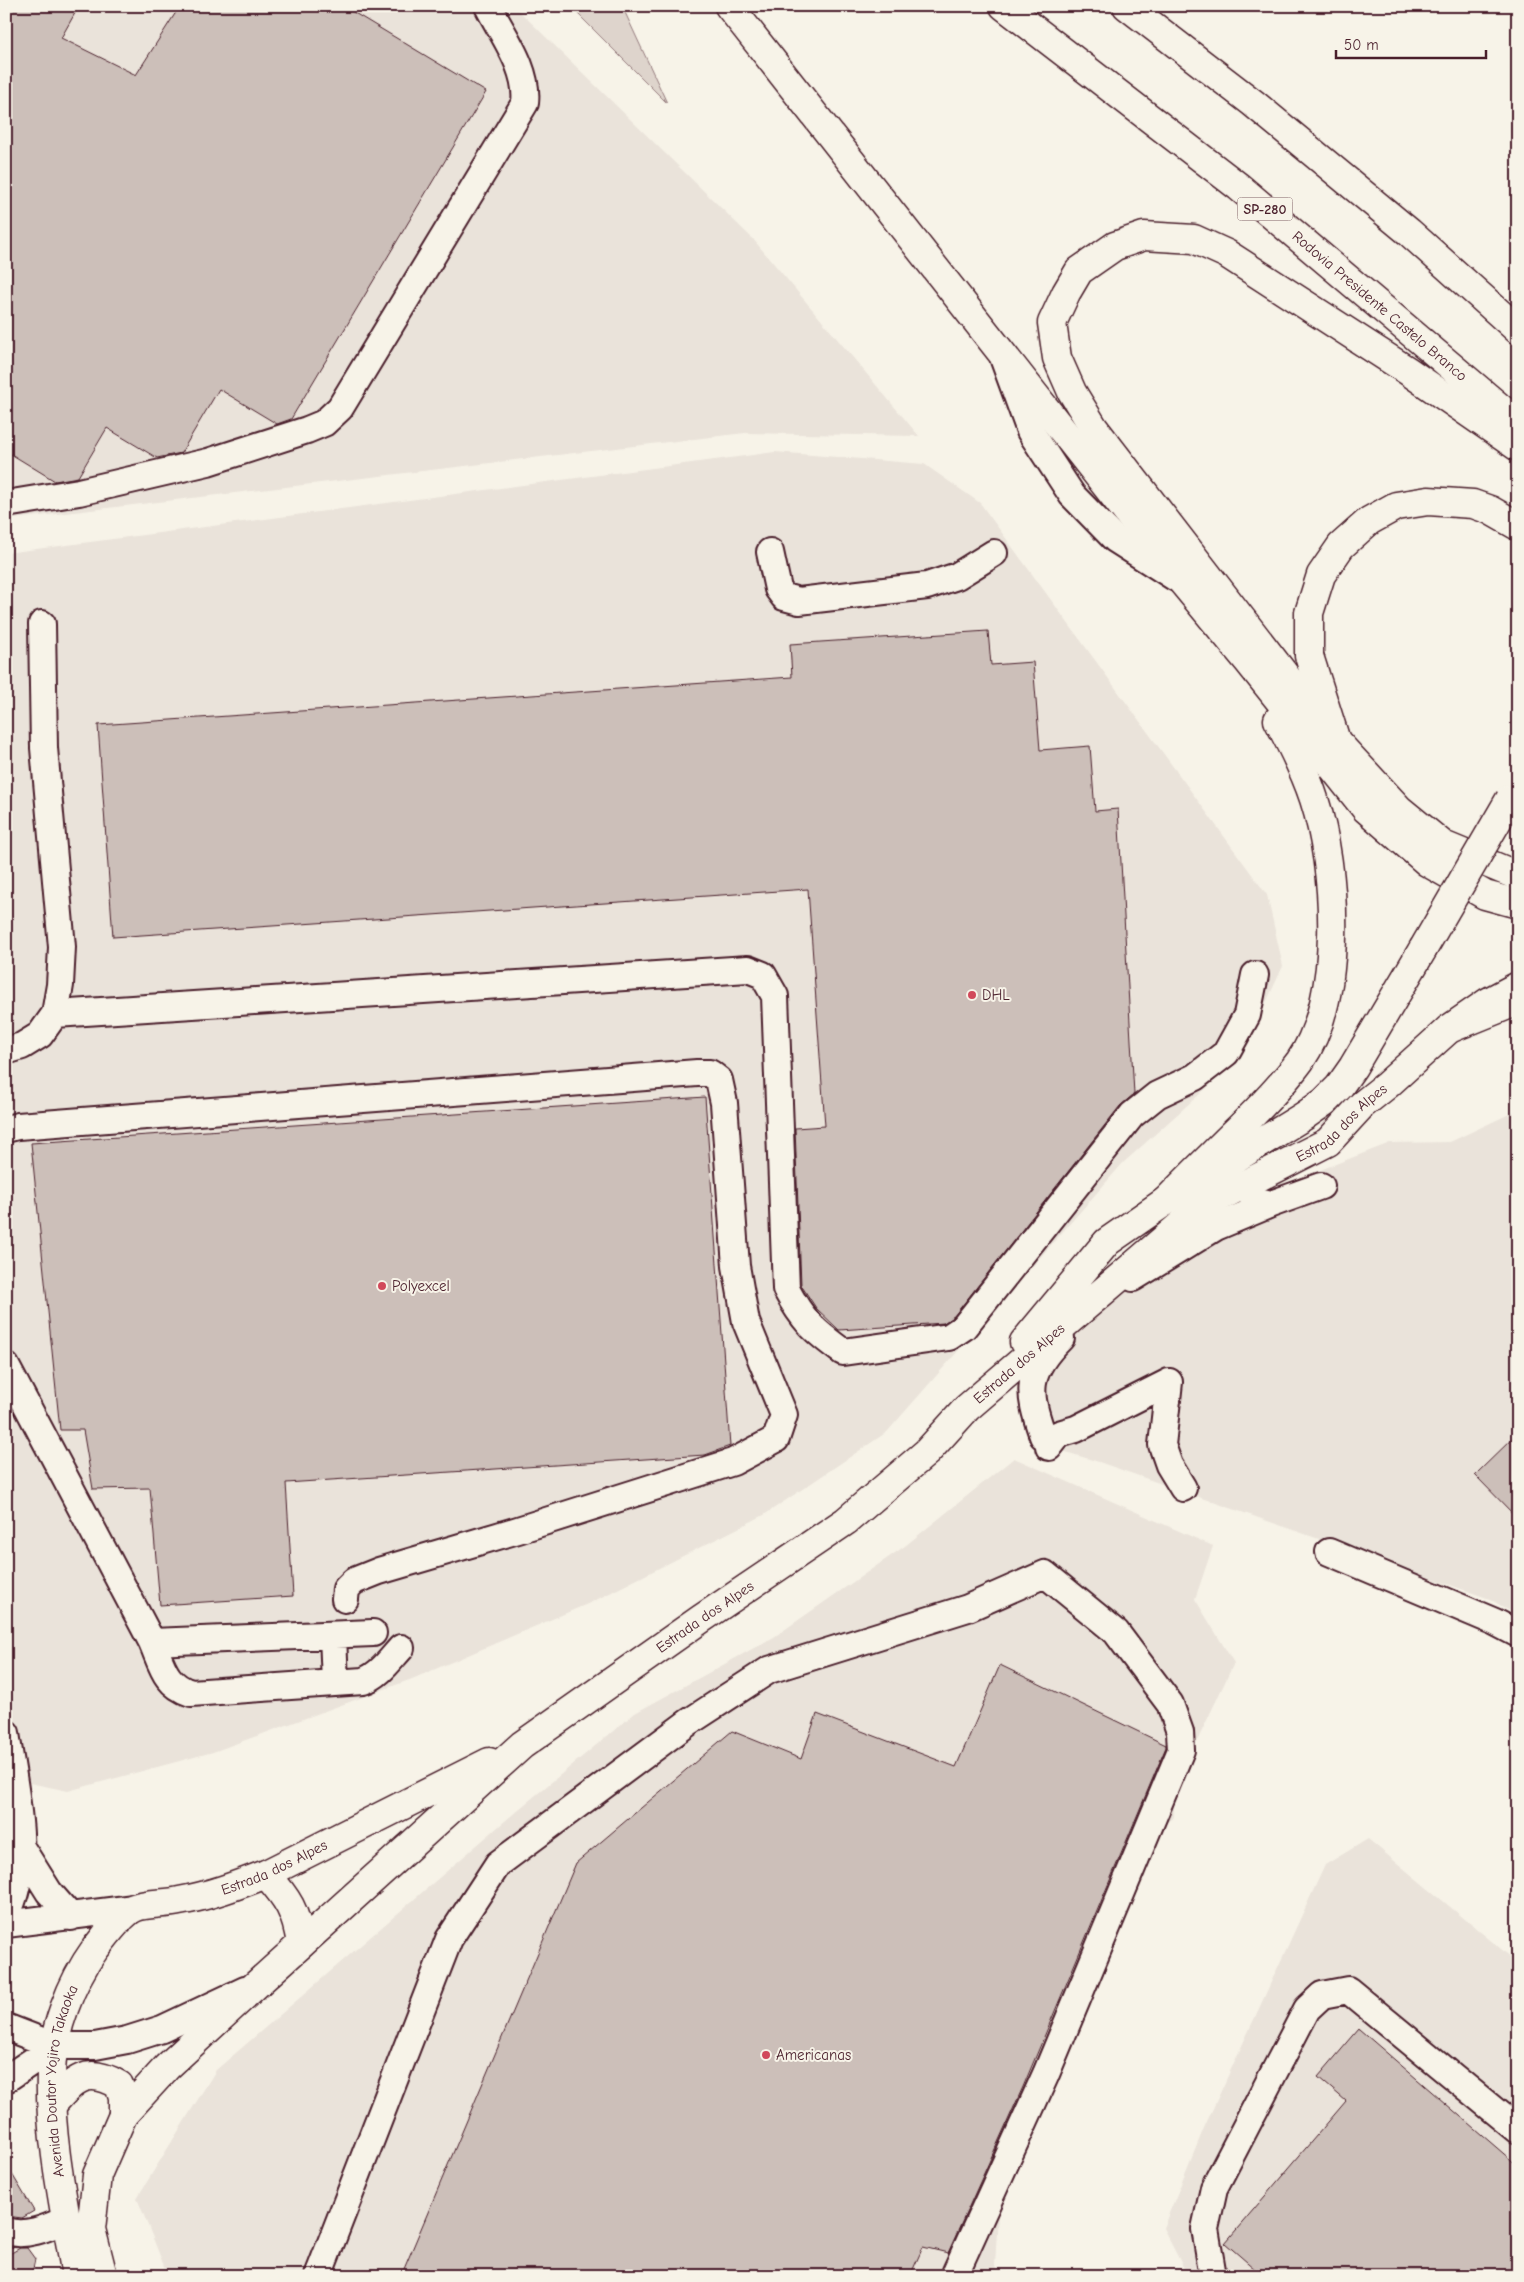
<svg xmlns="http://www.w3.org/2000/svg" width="1524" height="2282" font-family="'Comic Neue',sans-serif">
	<rect width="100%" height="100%" fill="#f7f3e8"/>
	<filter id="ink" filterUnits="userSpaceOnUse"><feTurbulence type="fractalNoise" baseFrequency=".02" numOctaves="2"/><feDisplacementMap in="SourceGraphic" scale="10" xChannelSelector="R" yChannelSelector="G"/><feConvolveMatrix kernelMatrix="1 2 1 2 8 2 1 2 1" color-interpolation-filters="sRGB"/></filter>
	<g filter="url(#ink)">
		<!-- built -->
		<path fill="#eae3da" d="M6 6H514L753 239 919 436 745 433 6 520Z
			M775 452 924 464 980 503 1267 895 1283 966 1241 1057 1123 1163 887 1432 764 1515 592 1602 412 1679 213 1752 68 1791 6 1778V553Z
			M1518 1110V1616L1490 1599 1099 1462 1049 1447 1030 1428 1019 1404 1021 1389 1101 1288 1199 1217 1390 1143 1450 1142Z
			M1014 1458 1213 1546 1195 1599 1234 1663 1174 1790V1817L1154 1832 1156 1843 998 2214 995 2265 998 2276H168L137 2198 216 2070 519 1809 635 1713 774 1637 905 1546Z
			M1368 1839 1518 1963V2276H1188L1163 2228 1204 2128 1325 1865Z"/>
		<!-- green -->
		<path fill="#ded4cc" stroke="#947a7c" d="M570 6H622L667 103Z"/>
		<!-- building -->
		<path fill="#ccbfb9" stroke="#4a1f2b" d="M6 6H79L61 38 136 75 180 6H343L486 92 291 419 277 424 219 389 181 453 157 458 107 428 78 477 55 481 6 451Z
			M988 631 991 665 1033 662 1040 750 1090 746 1095 811 1118 809 1134 1094 1120 1106 954 1316 944 1323 839 1330 816 1308 801 1285 795 1128 825 1126 808 889 113 937 98 725 792 677 790 644Z
			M705 1097 730 1446 705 1455 286 1483 293 1596 160 1605 150 1488 93 1489 83 1430H60L31 1143Z
			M1518 1433V1519L1475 1475Z
			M1000 1665 1166 1745V1747L1023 2087 948 2253 923 2247 910 2276H401L576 1863 732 1731 801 1759 817 1714 956 1767Z
			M1359 2029 1518 2166V2276H1263L1225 2243 1346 2101 1318 2077Z
			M6 2164 34 2211 22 2218 6 2216Z
			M20 2248H27L35 2259 33 2269 22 2276H6V2256Z"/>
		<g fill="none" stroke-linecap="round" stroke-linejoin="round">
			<!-- minor casing -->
			<g stroke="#4a1f2b" stroke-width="30">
				<path id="minor" d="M1004 360 1030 431 1072 495 1115 539 1176 578
					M6 504 79 492 208 462 307 430 324 423 340 408 525 103C529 69 503 36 488 6
					M770 552 778 589 784 597 799 601 927 586 957 576 994 553
					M55 1014 748 969 763 975 775 996 786 1289C803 1321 814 1331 843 1352L949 1337 964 1327 1132 1115 1157 1095 1195 1077 1226 1053 1247 1015 1255 975
					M6 1051 22 1046 40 1035 55 1014 60 985 62 947 44 748 42 624
					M6 1129 18 1126 697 1073H710L719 1080 724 1103 736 1266 746 1322 784 1415 776 1439 733 1462 518 1530 379 1571 354 1581 346 1589 345 1599
					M1253 1200 1271 1204 1321 1186
					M1133 1278 1216 1227 1271 1204
					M6 1366 152 1642C162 1665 165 1685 191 1693L363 1681C379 1676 390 1660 401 1648
					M1169 1382 1162 1445 1169 1465 1183 1488
					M1043 1436C1027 1391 1026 1373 1061 1338
					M1049 1447 1059 1434 1076 1429 1169 1382
					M1329 1552 1495 1622 1518 1634
					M333 1635 335 1683
					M152 1642 373 1633
					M6 1733C14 1788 34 1864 6 1915
					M22 1849 49 1892 71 1917
					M6 1924 134 1908
					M6 2027 55 2046
					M6 2079 55 2046H95L127 2040 162 2029 245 1990
					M6 2231C26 2238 49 2227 67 2219
					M318 2276 449 1939 498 1864 689 1722 769 1670 968 1608 1045 1574 1116 1632 1170 1704 1180 1732 1181 1750 1046 2074 954 2276
					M1213 2276 1205 2229 1214 2188 1307 2009 1322 1995 1348 1990 1518 2130"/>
			</g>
			<!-- major casing -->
			<g stroke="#4a1f2b" stroke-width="31">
				<g id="major">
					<path d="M1518 526 1490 510 1473 504 1428 501 1396 506 1369 521 1341 546 1321 575 1309 613V656L1336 741 1399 809 1443 845 1518 876"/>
					<path d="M1024 1342 1107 1242 1166 1201 1304 1116 1324 1102 1339 1087 1353 1067 1423 949"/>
					<path d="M266 1874C288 1899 296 1911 301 1944"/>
					<path d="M52 2105C74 2079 87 2066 119 2085L123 2098V2115"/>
					<path id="s1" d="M76 2276C65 2210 49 2139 51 2073 52 2032 71 1982 95 1949 105 1937 120 1915 134 1908 144 1903 167 1904 179 1901 209 1896 238 1885 266 1874L489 1762"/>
					<path id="s2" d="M103 2276 91 2229 97 2175 123 2115 167 2067 257 1984 522 1745 701 1619 846 1521 927 1452 967 1408 1204 1205 1328 1142 1362 1105 1387 1085 1449 1029 1488 1002 1518 986"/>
				</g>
			</g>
			<!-- highway casing -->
			<g stroke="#4a1f2b" stroke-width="31">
				<g id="highway">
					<path d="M729 6 1166 562 1248 661 1366 809 1427 862 1485 895 1518 904"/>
					<path id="s3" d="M1004 6 1239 187 1518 423"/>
					<path d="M1127 6 1253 103 1409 232 1518 330"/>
					<path d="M1336 741 1094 428 1072 392 1057 358 1052 323 1066 293 1079 271 1115 246 1144 236 1194 239 1227 254 1408 371 1518 447"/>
					<path d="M1449 1029 1518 1001"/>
					<path d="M1166 1201C1188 1178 1211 1156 1233 1134 1257 1111 1280 1088 1300 1061 1344 998 1337 869 1314 799 1305 771 1292 746 1278 720"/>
				</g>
			</g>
			<!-- minor -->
			<use href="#minor" stroke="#f7f3e8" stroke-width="26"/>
			<!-- major -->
			<use href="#major" stroke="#f7f3e8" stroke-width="28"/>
			<!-- highway -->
			<use href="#highway" stroke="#f7f3e8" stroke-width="28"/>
			<!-- major-bridge casing -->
			<g stroke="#4a1f2b" stroke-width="31" stroke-linecap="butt">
				<path id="major-bridge" d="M1423 949 1510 799"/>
			</g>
			<!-- major-bridge -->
			<use href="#major-bridge" stroke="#f7f3e8" stroke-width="28"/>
		</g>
	</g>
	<!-- markers -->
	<g fill="#d1495b" stroke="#f7f3e8" stroke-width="2">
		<circle cx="972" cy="995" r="5"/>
		<circle cx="382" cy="1286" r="5"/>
		<circle cx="766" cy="2055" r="5"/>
	</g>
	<g text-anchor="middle" stroke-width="4" stroke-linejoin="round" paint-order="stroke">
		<!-- shield labels -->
		<rect fill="#f7f3e8" stroke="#7e5f64" stroke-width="1" x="1237.5" y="197.5" width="55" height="23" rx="4"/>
		<g font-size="14" font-weight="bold" fill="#4a1f2b">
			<text x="1265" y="214">SP-280</text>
		</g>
		<!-- street labels -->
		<g font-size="15" fill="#4a1f2b" stroke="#f7f3e8">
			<text dy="5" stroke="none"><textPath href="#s3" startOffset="481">Rodovia Presidente Castelo Branco</textPath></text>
			<text dy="5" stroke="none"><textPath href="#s2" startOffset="1746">Estrada dos Alpes</textPath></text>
			<text dy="5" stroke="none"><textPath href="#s2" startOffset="1341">Estrada dos Alpes</textPath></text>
			<text dy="5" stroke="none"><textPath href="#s2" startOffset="936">Estrada dos Alpes</textPath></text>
			<text dy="5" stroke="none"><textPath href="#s1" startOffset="542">Estrada dos Alpes</textPath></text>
			<text dy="5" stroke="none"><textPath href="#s1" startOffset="198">Avenida Doutor Yojiro Takaoka</textPath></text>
		</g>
		<!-- poi labels -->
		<g font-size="15" fill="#4a1f2b" stroke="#f7f3e8" text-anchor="start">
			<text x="982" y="1000">DHL</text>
			<text x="392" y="1291">Polyexcel</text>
			<text x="776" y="2060">Americanas</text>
		</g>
	</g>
	<!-- margin -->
	<rect width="1524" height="2282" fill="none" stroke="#f7f3e8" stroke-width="25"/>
	<rect x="12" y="12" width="1499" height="2257" fill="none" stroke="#4a1f2b" stroke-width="2" filter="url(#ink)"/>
	<!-- scale -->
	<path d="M1336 50v8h150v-8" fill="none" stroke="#4a1f2b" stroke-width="2.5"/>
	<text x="1344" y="50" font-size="15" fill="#4a1f2b" stroke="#f7f3e8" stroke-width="4" paint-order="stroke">50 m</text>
</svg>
